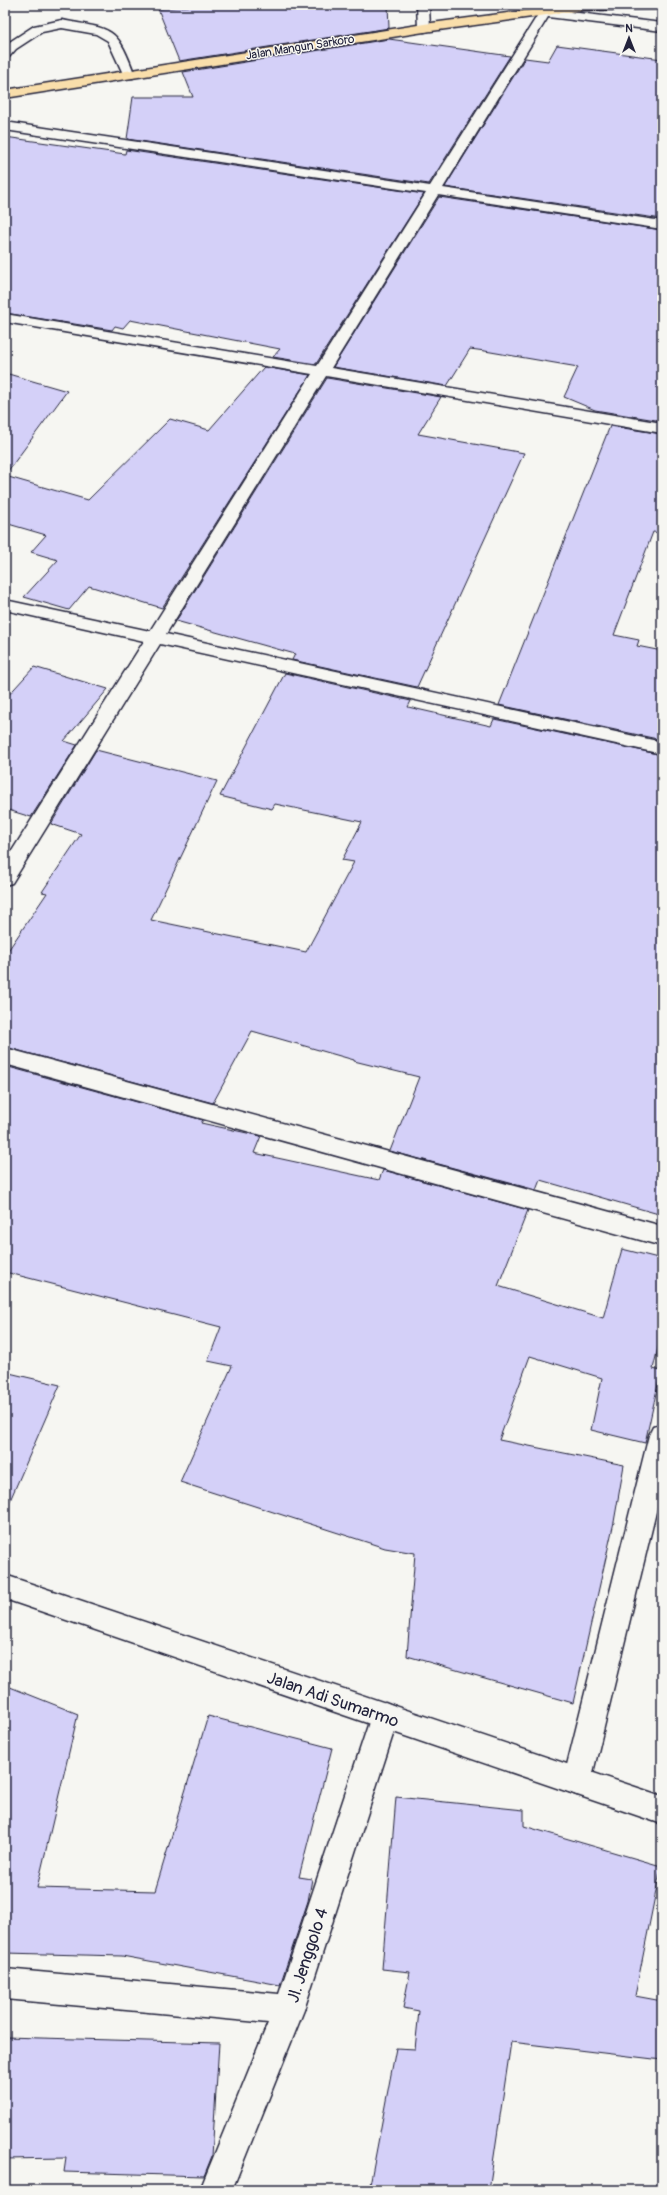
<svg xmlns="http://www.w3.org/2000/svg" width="667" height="2195" font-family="Pangolin,sans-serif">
	<rect width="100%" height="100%" fill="#f6f6f2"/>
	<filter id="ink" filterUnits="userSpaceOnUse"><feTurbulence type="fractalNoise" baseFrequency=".025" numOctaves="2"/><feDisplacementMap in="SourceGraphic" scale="8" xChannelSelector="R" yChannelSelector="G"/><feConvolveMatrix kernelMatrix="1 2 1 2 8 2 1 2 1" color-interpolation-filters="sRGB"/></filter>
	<g filter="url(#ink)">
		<!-- building -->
		<path fill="#d4d0f8" stroke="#22223b" d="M202 5H388L389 28 179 61 158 9Z
			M389 39 510 56 429 184 127 139 133 97H193L183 72Z
			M557 45 662 59V219L445 187 525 58 548 61Z
			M5 137 125 154 126 150 424 194 316 364 273 357 280 349 130 320 123 328 115 326 112 330 5 313Z
			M439 197 662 230V421L595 410 564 397 578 367 485 351 470 349 447 386 333 367Z
			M264 367 310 375 162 608 89 586 69 610 24 597 58 560 31 552 46 535 5 523V476L88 500 170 419 209 430Z
			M5 373 67 391 5 475Z
			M327 378 441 397 418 434 524 453 417 687 292 660 295 654 176 621Z
			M610 426 662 434V533L653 532 614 635 639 640 637 646 662 651V740L499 705Z
			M34 667 108 689 64 741 77 745 31 817 5 809V699Z
			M285 673 411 701 408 707 491 726 494 719 662 755V1215L540 1180 536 1190 390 1151 419 1077 354 1061V1060L252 1031 213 1103 5 1047V955L47 893 42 892 81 834 51 824 96 750 217 781 151 920 306 952 354 862 342 860 362 822 275 804 272 809 220 796Z
			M5 1066 203 1120 201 1123 261 1136 254 1153 379 1180 383 1170 528 1210 498 1286 603 1318 622 1249 662 1259V1331L653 1369 661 1371 645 1443 591 1430 602 1378 530 1356 499 1440 624 1465 614 1522 573 1703 407 1656 415 1553 385 1548 180 1482 232 1366 208 1361 221 1327 5 1272Z
			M5 1372 60 1385 5 1512Z
			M5 1685 78 1714 37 1888 155 1891 208 1716 332 1748 299 1877 312 1879 308 1901 280 1985 122 1956 5 1953Z
			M396 1797 524 1810V1826L661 1866 635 1996 662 2001V2060L511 2042 489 2190H369L396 2048 415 2049 419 2011 403 2008 410 1972 382 1969Z
			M5 2037 219 2043 212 2156 204 2176 64 2172 66 2158 5 2159Z"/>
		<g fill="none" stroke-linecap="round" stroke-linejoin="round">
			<!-- service casing -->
			<g stroke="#22223b" stroke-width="3">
				<path id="service" d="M62 20C113 30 116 25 135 75L133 78H125L108 41 96 34 62 28 42 32 16 49 9 57 5 58V46L8 43 34 26Z"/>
			</g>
			<!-- minor casing -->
			<g stroke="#22223b" stroke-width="3">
				<path id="minor" d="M417 5H429L430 28 428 31 424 32 418 28Z
					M545 9 662 23V31L548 17 443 188 662 221V229L438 195 331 368 662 423V433L326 376 166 634 662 742V754L160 644 12 883 5 885V862L144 641 5 610V600L150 631 312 374 5 322V314L317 366 426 193 5 130V122L430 186 539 13Z
					M5 1048 662 1226V1246L5 1064Z
					M662 1424V1487L591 1781 587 1791 577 1795 567 1791 563 1781 649 1435 653 1427Z
					M385 1702 395 1706 399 1716 304 2010 232 2190H200L268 2023 5 1999V1969L279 1994 371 1716 375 1706Z"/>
			</g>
			<!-- secondary casing -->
			<g stroke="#22223b" stroke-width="3">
				<path id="secondary" d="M5 1575 662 1796V1824L5 1599Z"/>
			</g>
			<!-- trunk casing -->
			<g stroke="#22223b" stroke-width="3">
				<path id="trunk" d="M569 5H662V9L583 10 424 32 5 98V90L424 24Z"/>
			</g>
			<!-- service -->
			<use href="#service" fill="#f6f6f2" fill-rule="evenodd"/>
			<!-- minor -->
			<use href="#minor" fill="#f6f6f2" fill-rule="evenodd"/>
			<!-- secondary -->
			<use href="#secondary" fill="#f6f6f2" fill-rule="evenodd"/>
			<!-- trunk -->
			<use href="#trunk" fill="#f9deab" fill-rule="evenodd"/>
		</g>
	</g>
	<g text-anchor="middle" stroke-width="3" stroke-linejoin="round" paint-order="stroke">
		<!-- far-street labels -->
		<g font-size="12" fill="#22223b" stroke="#f6f6f2">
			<text transform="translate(300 47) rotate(-9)" y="4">Jalan Mangun Sarkoro</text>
		</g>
		<!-- near-street labels -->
		<g font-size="17" fill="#22223b" stroke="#f6f6f2">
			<text transform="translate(333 1699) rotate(19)" y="6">Jalan Adi Sumarmo</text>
			<text transform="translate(307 1955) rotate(-72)" y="6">Jl. Jenggolo 4</text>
		</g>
	</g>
	<!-- margin -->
	<rect width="667" height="2195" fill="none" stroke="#f6f6f2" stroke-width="20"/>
	<rect x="10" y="10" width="647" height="2175" fill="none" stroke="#22223b" stroke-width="1.5" filter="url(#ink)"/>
	<!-- north arrow -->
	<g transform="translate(629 38)" stroke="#f6f6f2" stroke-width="3" paint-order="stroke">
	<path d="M0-3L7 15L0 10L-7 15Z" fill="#22223b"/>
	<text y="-6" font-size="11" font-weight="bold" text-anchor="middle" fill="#22223b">N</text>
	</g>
</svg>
